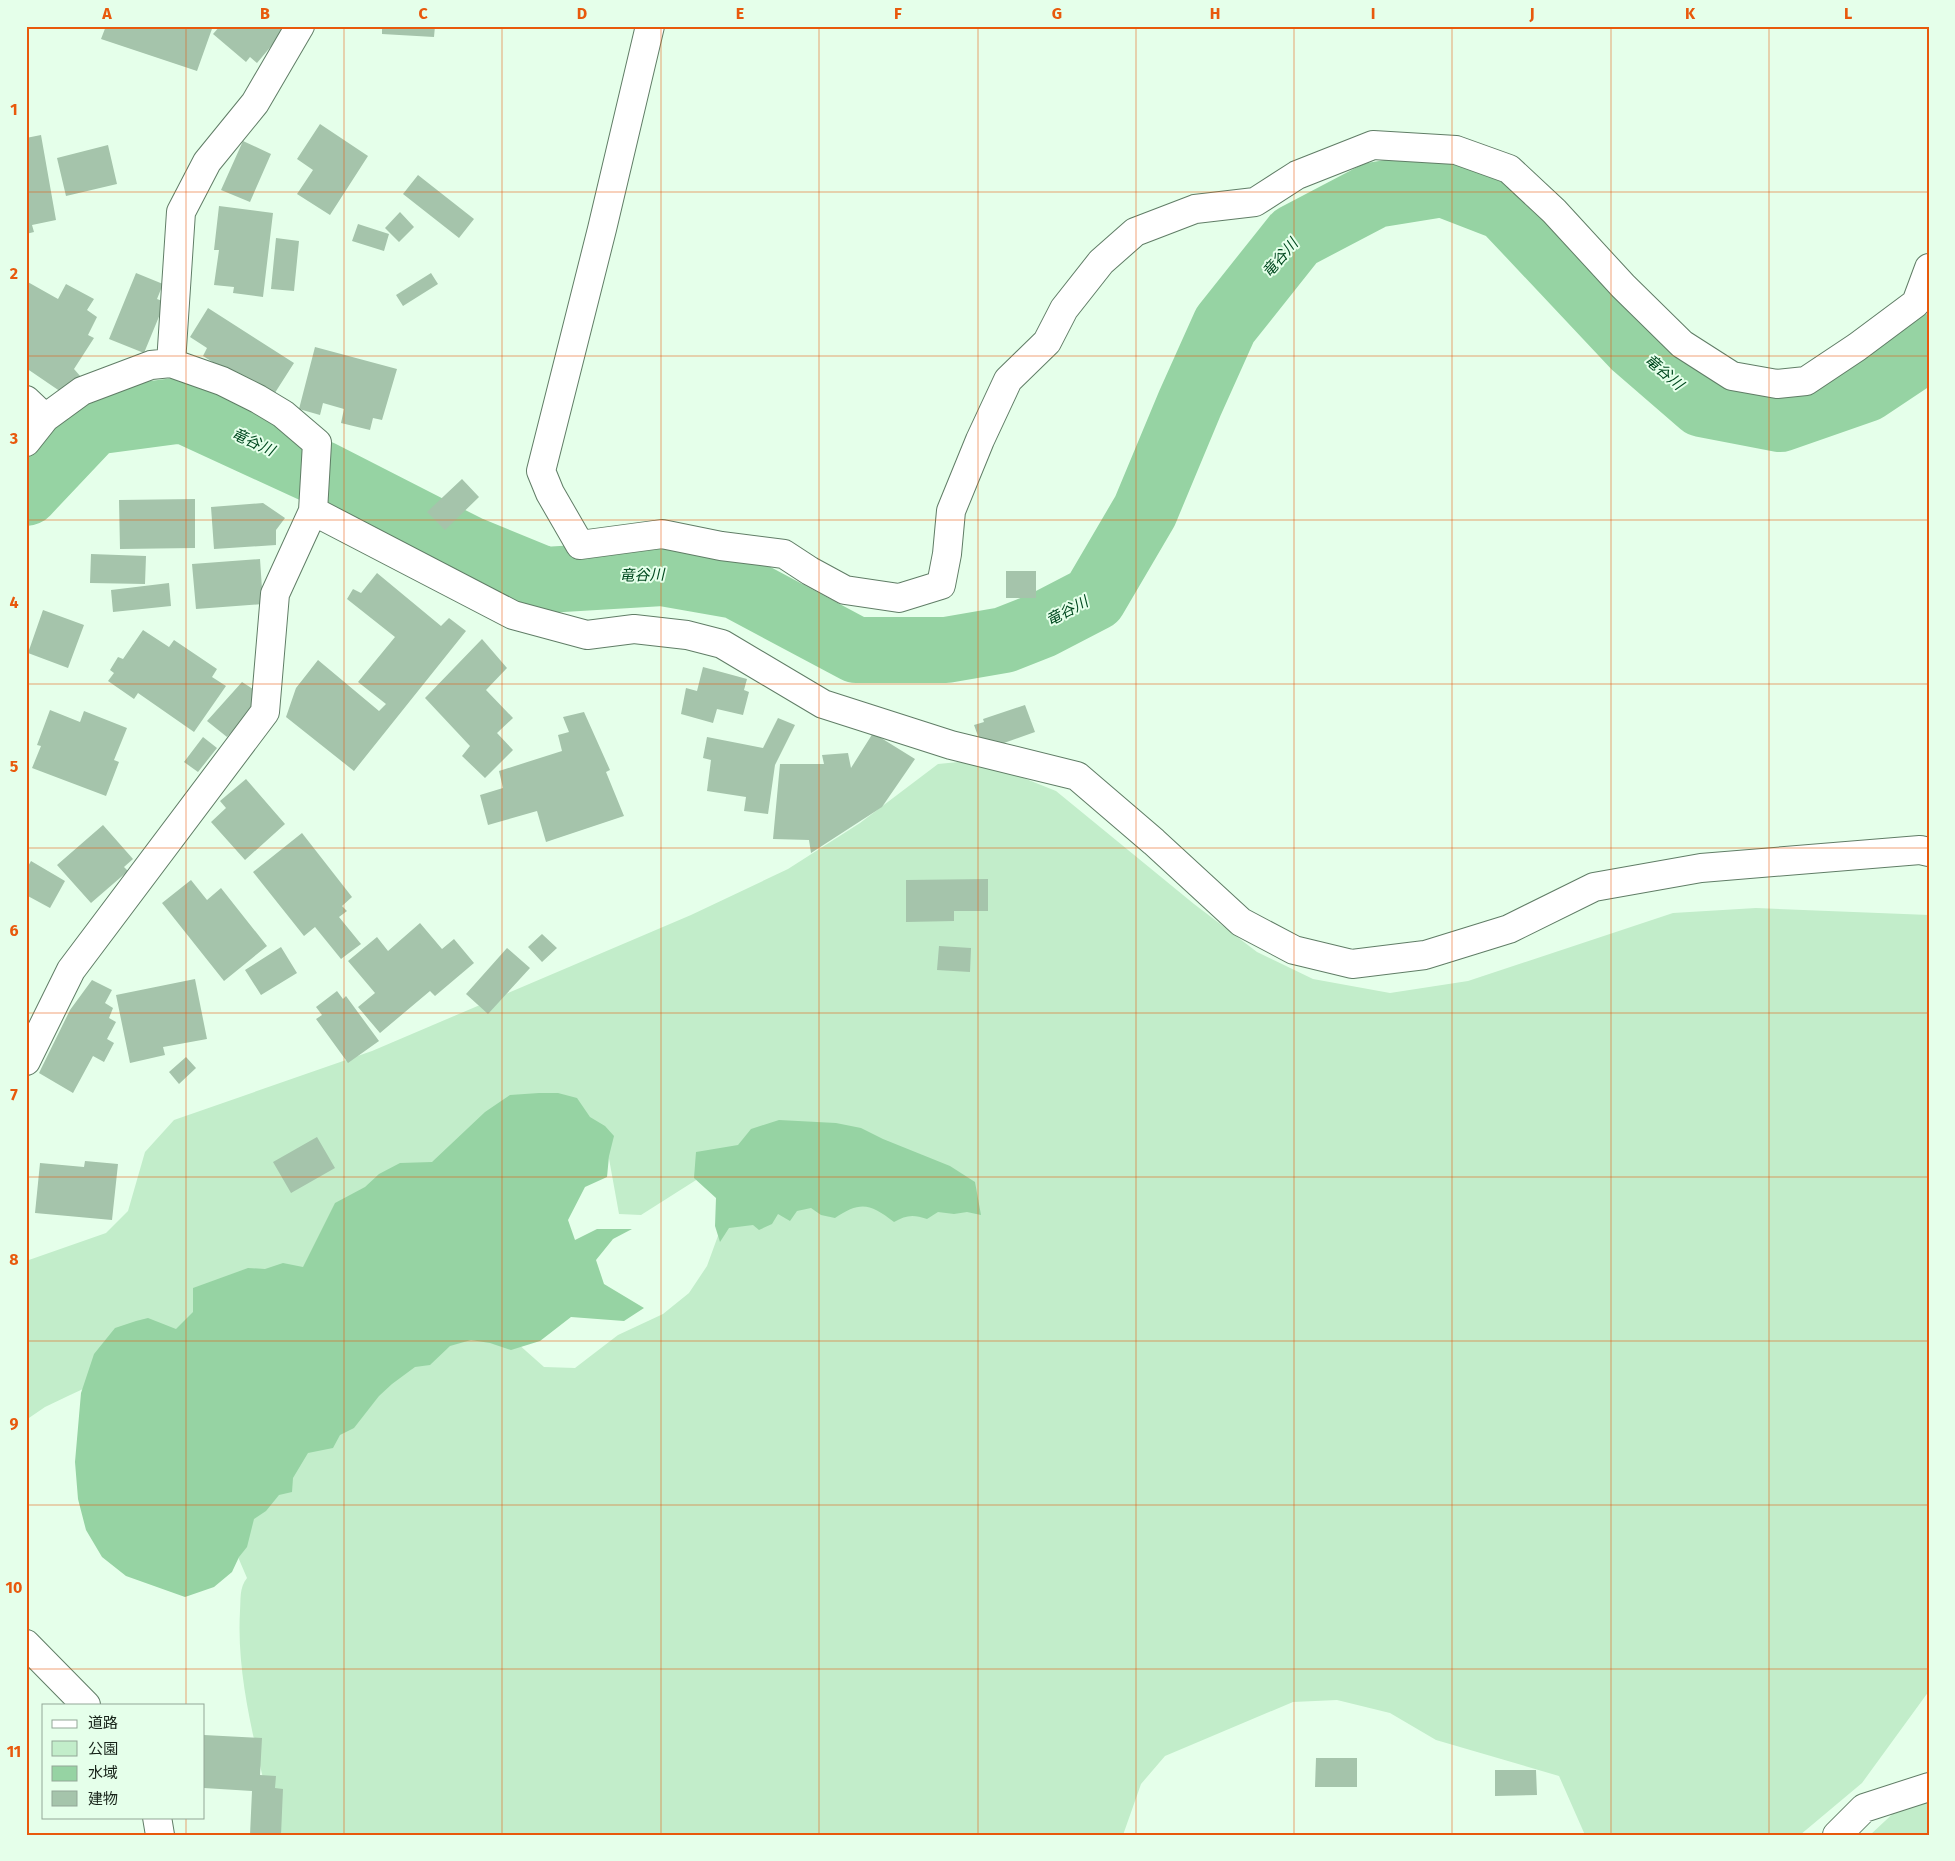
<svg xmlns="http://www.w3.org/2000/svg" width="1955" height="1861" font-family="'Fira Sans','Noto Sans JP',sans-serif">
	<rect width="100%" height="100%" fill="#e5ffea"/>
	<!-- green -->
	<path fill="#c2edca" d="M979 760 1056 791 1194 904 1257 952 1313 979 1390 993 1468 981 1673 913 1756 908 1929 915V1691L1862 1783 1800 1835H1585L1559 1776 1436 1740 1390 1713 1337 1700 1293 1702 1165 1756 1141 1784 1123 1835H271L273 1822C258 1752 236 1682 240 1611 241 1599 239 1588 247 1578L232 1543 283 1458 402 1352 491 1320 544 1367 575 1368 618 1335 663 1314 689 1293 707 1266 723 1222 840 1197 704 1175 641 1215 619 1214 606 1142 313 1286 184 1342 68 1396 45 1407 26 1420V1261L106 1233 128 1211 145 1152 174 1120 372 1051 691 915 788 869 860 823 938 764Z
		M1929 1802V1835H1870L1900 1807Z"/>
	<!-- water -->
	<path fill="#96d3a3" d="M539 1093H558L577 1098 590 1117 605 1126 614 1136 609 1156 607 1177 585 1187 568 1220 575 1240 597 1229H632L613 1239 596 1260 604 1284 644 1308 624 1321 571 1317 540 1341 511 1350 490 1343 471 1340 450 1346 430 1365 415 1367 392 1384 379 1396 354 1428 340 1435 333 1448 308 1453 293 1478 292 1492 279 1495 266 1511 254 1519 247 1547 239 1557 232 1572 214 1587 185 1597 126 1576 102 1557 86 1530 78 1499 75 1462 81 1393 94 1354 115 1328 136 1321 148 1318 176 1329 193 1312V1288L248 1268 265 1269 283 1263 303 1267 335 1203 365 1187 379 1174 400 1163 432 1162 485 1112 510 1095Z
		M779 1120 836 1123 861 1128 883 1139 950 1166 975 1182 981 1215 967 1212 954 1214 938 1212 927 1219C913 1214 906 1215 894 1222 870 1203 860 1201 835 1218L821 1215 811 1208 797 1211 790 1221 778 1214 772 1224 759 1230 753 1225 729 1228 720 1242 715 1226 716 1198 694 1178 696 1152 738 1145 751 1129Z"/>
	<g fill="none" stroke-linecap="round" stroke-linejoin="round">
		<!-- river -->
		<path stroke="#96d3a3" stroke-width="66" d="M26 493 93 422 183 410 320 473 467 548 545 580 662 573 736 586 856 650H946L1004 640 1042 625 1094 598 1145 511 1190 403 1225 325 1295 237 1375 195 1443 184 1505 208 1635 346 1702 404 1780 419 1866 389 1929 347"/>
	</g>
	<!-- building -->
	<path fill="#a5c4ab" d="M106 26H213L197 71 101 39Z
		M220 26H288L257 63 250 57 246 62 213 34Z
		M382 26H435L434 37 382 34Z
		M320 124 368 156 330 215 297 194 313 170 297 159Z
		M41 135 56 220 32 225 34 232 26 234V138Z
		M243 141 271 154 250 202 221 190Z
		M108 145 117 184 66 196 57 158Z
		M418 175 474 219 459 238 403 194Z
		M219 206 273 213 263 297 233 293 234 287 214 285 219 250H214Z
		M400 212 414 227 399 242 385 228Z
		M358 224 389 234 384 251 352 241Z
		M276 238 299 241 294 291 271 289Z
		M136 273 163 284 157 299 165 302 144 353 109 339Z
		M431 273 438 284 403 306 396 295Z
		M26 281 58 299 66 284 94 299 87 310 97 317 88 335 94 338 74 369 81 377 67 396 26 368Z
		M208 308 294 363 271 399 203 356 207 348 190 337Z
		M315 347 397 369 382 420 373 418 370 430 341 423 344 409 323 403 320 415 299 409Z
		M462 479 479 497 445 530 427 512Z
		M195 499V548L120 549 119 500Z
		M263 503 285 518 276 530V545L214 549 211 507Z
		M91 554 146 556 145 584 90 583Z
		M260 559 263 604 196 609 192 564Z
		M1006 571H1036V598H1006Z
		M377 573 441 626 449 618 466 631 354 771 286 717 296 688 318 660 379 711 386 704 358 682 395 637 347 599 353 589 361 593Z
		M169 583 171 606 113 612 111 590Z
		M43 610 84 625 68 668 28 653Z
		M143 630 169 647 174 640 217 669 212 677 226 686 194 732 138 693 134 699 108 681 114 673 110 670 118 657 123 659Z
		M482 639 507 668 486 690 513 718 497 733 513 750 485 778 462 756 470 746 425 698Z
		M703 667 747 679 744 690 749 692 743 715 717 709 713 723 681 714 686 688 697 691Z
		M242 682 259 693 253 709 227 737 207 721Z
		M1025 705 1035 732 987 749 981 744 974 725 984 722 983 719Z
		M50 710 80 722 84 711 127 728 114 760 119 762 106 796 32 768 41 746 37 745Z
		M584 712 610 770 606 772 624 816 546 842 537 811 488 825 480 795 503 788 499 771 562 751 558 735 569 732 563 717Z
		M778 718 795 725 775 765 768 814 744 811 746 797 707 791 711 760 703 758 707 737 763 748Z
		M873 733 915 759 882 807 811 853 809 840 773 839 780 764H824L822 755 848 753 851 768Z
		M203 737 217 748 198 772 184 762Z
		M246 779 285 824 245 860 211 822 226 808 220 801Z
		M103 825 133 859 124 867 128 871 91 903 57 865Z
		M302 833 352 897 342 906 347 911 339 917 361 944 341 959 315 927 304 936 253 872Z
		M31 861 65 881 50 908 26 895V870Z
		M988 879V911H954V921L906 922V880Z
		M191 880 207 900 221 888 267 946 224 981 162 903Z
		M420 923 442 949 454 939 474 963 435 996 430 991 380 1033 358 1007 375 993 348 961 377 937 388 951Z
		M542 934 557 948 542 962 528 947Z
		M939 946 971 948 970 972 937 970Z
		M281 947 297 973 261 995 245 970Z
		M507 948 530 968 488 1014 466 994Z
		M195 979 207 1039 163 1047 165 1055 130 1063 116 995Z
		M92 980 112 990 105 1003 113 1008 109 1018 116 1022 107 1039 114 1043 104 1062 93 1056 73 1093 39 1073 70 1010Z
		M337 991 343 999 346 996 379 1041 348 1063 316 1019 322 1015 316 1007Z
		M186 1057 196 1068 179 1084 169 1072Z
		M317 1137 335 1168 291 1193 273 1162Z
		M85 1161 118 1164 112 1220 35 1213 40 1163 84 1167Z
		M204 1735 262 1738 260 1775 276 1776 275 1788 283 1789 281 1835H250L252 1791 204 1788Z
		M1316 1758H1357V1787H1315Z
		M1495 1770H1536L1537 1795 1495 1796Z"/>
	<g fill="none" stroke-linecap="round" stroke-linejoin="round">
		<!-- minor casing -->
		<g stroke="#607d66" stroke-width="30">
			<path id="minor" d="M650 26 602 229 541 471 550 493 580 545 662 534 721 546 784 554 810 571 845 590 899 598 941 585 947 554 951 511 980 440 1008 380 1047 342 1064 309 1101 262 1135 232 1195 209 1255 202 1297 175 1373 145 1456 150 1509 169 1554 211 1623 286 1682 344 1732 376 1777 384 1806 381 1857 347 1916 303 1929 268
				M171 363 181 212 207 162 255 103 300 26
				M26 400 45 418
				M26 442 45 418 82 391 151 365 171 363 222 381 258 399 283 414 317 443 313 511 275 594 265 712 71 970 26 1061
				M313 511 513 615 587 635 634 629 687 635 722 644 823 704 951 745 1077 776 1154 842 1241 922 1294 950 1352 964 1425 955 1509 929 1594 887 1701 868 1920 850 1929 852
				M26 1644 86 1705
				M157 1817 160 1835
				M1837 1835 1864 1808 1929 1787"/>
		</g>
		<!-- minor -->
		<use href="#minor" stroke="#fff" stroke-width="28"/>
	</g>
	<!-- grid -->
	<path fill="none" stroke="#e8590c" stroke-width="1" stroke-opacity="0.55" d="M186 26V1705M344 26V1835M502 26V1835M661 26V1835M819 26V1835M978 26V1835M1136 26V1835M1294 26V1835M1452 26V1835M1611 26V1835M1769 26V1835M26 192H1929M26 356H1929M26 520H1929M26 684H1929M26 848H1929M26 1013H1929M26 1177H1929M26 1341H1929M26 1505H1929M26 1669H1929M186 1817V1835"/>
	<g text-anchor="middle" stroke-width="4" stroke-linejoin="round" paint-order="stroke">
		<!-- water labels -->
		<g font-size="15" font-style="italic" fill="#00491f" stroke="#e5ffea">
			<text transform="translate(1280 258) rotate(-49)" y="5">竜谷川</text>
			<text transform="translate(1664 372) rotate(41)" y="5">竜谷川</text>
			<text transform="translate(253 442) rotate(25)" y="5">竜谷川</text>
			<text transform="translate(642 575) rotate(-1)" y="5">竜谷川</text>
			<text transform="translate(1067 611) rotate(-28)" y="5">竜谷川</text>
		</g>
	</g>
	<!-- border -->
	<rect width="1955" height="1861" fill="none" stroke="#e5ffea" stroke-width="55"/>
	<!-- legend -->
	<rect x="42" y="1704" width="162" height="115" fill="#e5ffea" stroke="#93a797"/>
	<rect x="52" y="1720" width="25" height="8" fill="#ffffff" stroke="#93a797"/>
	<text x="88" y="1728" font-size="15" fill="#18241a">道路</text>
	<rect x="52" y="1741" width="25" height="15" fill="#c2edca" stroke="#93a797"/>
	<text x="88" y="1754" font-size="15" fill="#18241a">公園</text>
	<rect x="52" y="1766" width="25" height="15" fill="#96d3a3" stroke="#93a797"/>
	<text x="88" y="1778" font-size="15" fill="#18241a">水域</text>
	<rect x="52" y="1791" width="25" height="15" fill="#a5c4ab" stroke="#93a797"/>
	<text x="88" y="1804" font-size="15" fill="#18241a">建物</text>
	<rect x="28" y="28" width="1900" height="1806" fill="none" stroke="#e8590c" stroke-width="2"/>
	<g font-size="16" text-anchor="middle" font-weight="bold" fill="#e8590c">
		<text x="107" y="19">A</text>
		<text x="265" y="19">B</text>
		<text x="423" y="19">C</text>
		<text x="582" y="19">D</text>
		<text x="740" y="19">E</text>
		<text x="898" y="19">F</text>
		<text x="1057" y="19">G</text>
		<text x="1215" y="19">H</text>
		<text x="1373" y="19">I</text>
		<text x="1532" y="19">J</text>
		<text x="1690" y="19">K</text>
		<text x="1848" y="19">L</text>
		<text x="14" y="115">1</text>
		<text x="14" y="279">2</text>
		<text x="14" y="444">3</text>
		<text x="14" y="608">4</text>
		<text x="14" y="772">5</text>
		<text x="14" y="936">6</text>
		<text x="14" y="1100">7</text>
		<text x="14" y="1265">8</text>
		<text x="14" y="1429">9</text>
		<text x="14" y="1593">10</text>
		<text x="14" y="1757">11</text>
	</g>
</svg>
